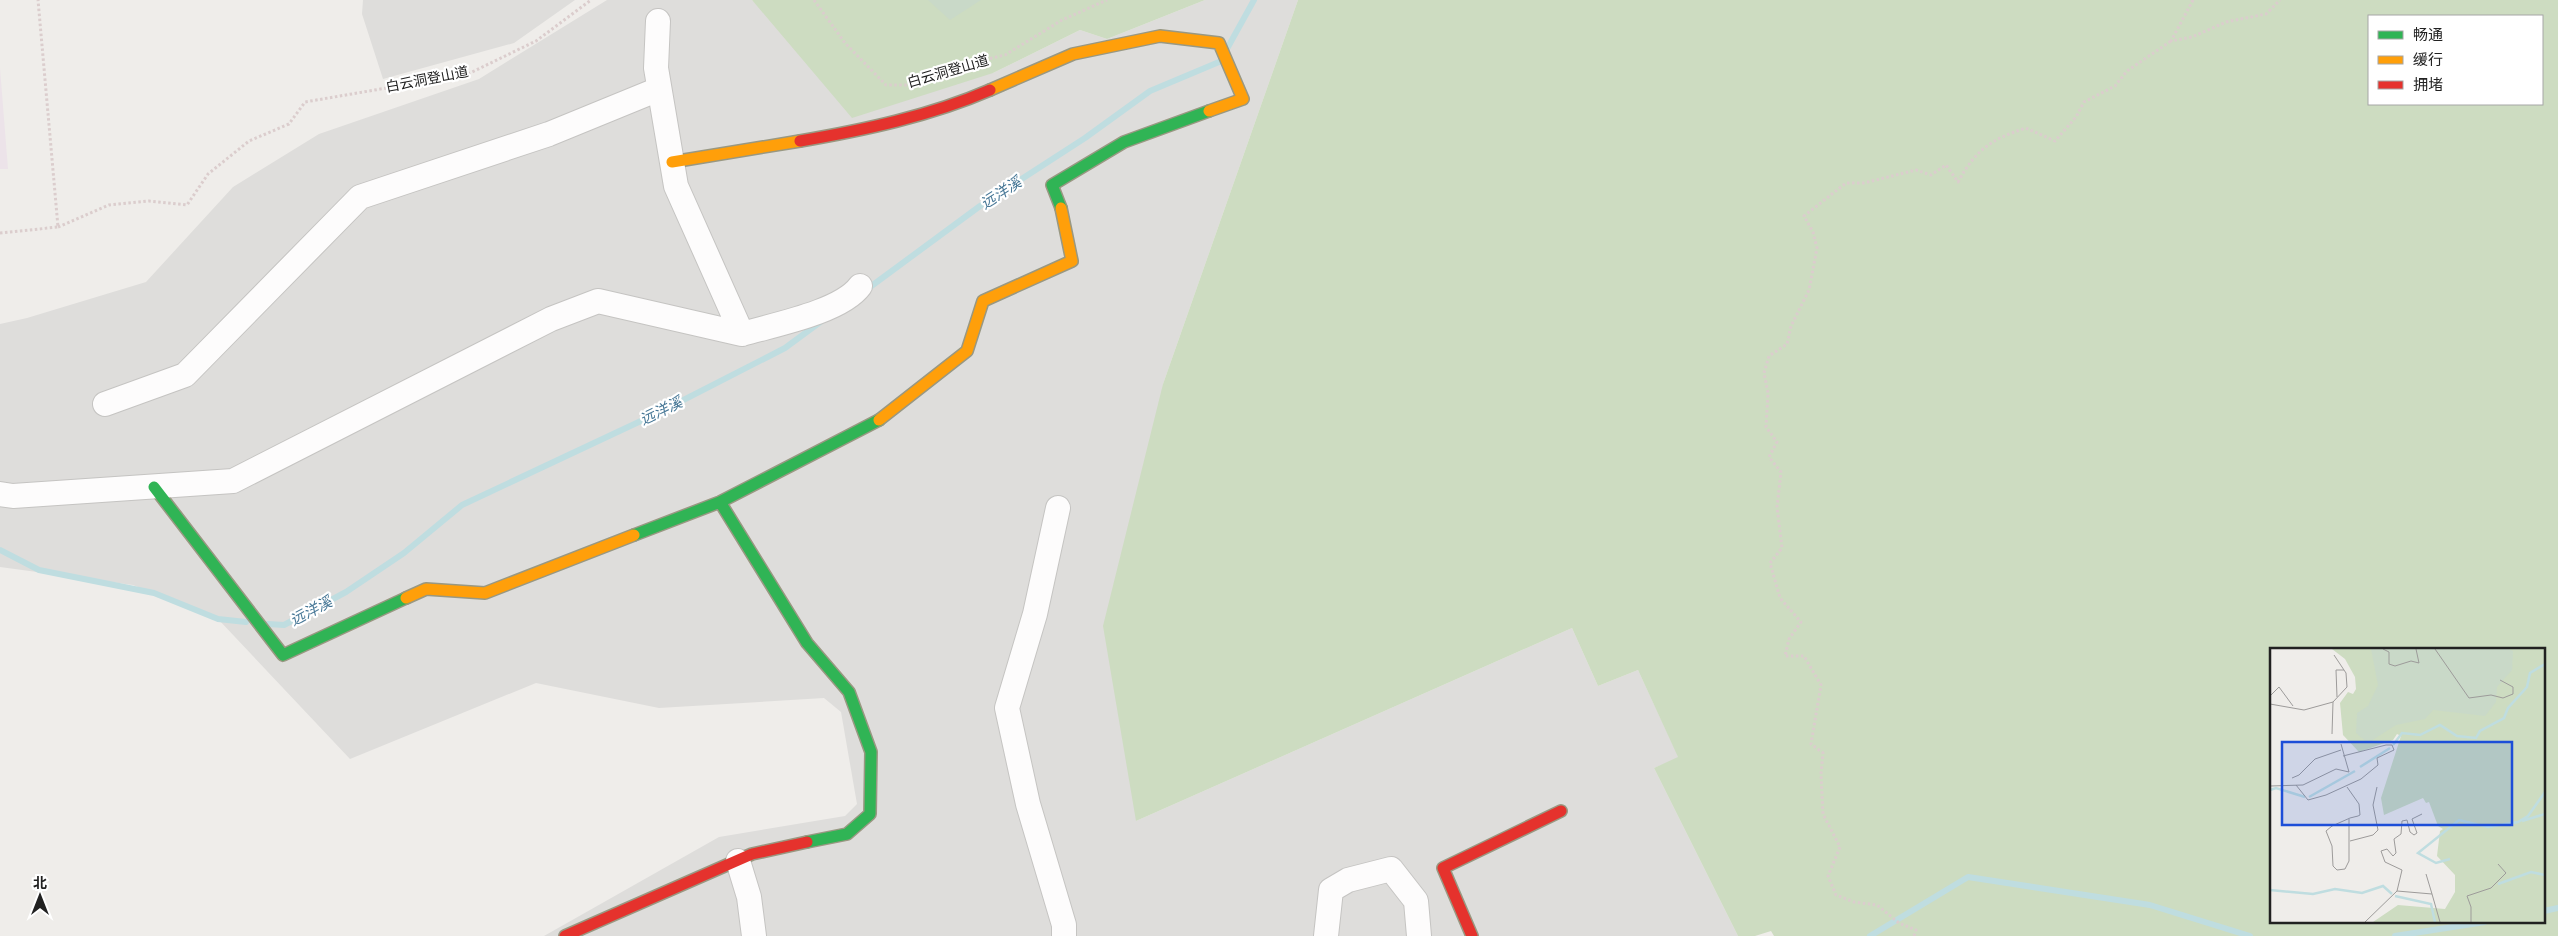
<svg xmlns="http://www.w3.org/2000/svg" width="2558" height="936" font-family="'Exo 2','Noto Sans SC',sans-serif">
	<rect width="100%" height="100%" fill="#efedea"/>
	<!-- residential -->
	<path fill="#dedddb" d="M363 0H575L514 43 383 79 362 14Z
		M607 0H752L757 4 993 73 1080 30 1107 39 1205 0H1298L1163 384 1136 821 1572 628 1598 686 1638 670 1679 758 1654 768 1738 936H544L719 837 845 816 857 804 841 712 824 698 659 708 536 683 350 759 218 619 133 585 0 567V324L27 318 146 282 233 187 319 134 479 79Z"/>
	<!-- industrial -->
	<path fill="#ece3e9" d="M0 68 8 169H0Z"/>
	<!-- forest -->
	<path fill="#cddcc1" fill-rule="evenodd" d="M752 0H1205L1107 39 1080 30 993 73 852 118Z
		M1298 0H2558V936H1774L1771 931 1755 936H1738L1654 768 1678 757 1638 670 1598 686 1572 628 1136 821 1103 626 1163 384ZM2369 16H2542V104H2369ZM2272 650H2544V922H2272Z"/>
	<!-- cemetery -->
	<path fill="#c9d9c8" d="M928 0H981L950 20Z"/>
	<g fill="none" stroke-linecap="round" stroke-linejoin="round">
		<!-- stream -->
		<path stroke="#bfdde0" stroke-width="6" d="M1228 47 1254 0
			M866 290 980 206 1085 138 1150 91 1219 62
			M0 550 39 570 154 593 218 619 246 622
			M268 624 284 625 346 592 404 553 462 505 660 412 785 348 823 320
			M2544 911 2558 908
			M1870 936 1968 877 2150 905 2250 936
			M2395 936 2485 922"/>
		<!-- street casing -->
		<g stroke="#c5c4c2" stroke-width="26">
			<path id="street" d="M742 334C773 325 841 312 860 286
				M105 404 185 375 360 197 549 134 659 89
				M0 494 13 496 233 481 551 319 598 301 742 334 676 186 656 68 658 21
				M1058 508 1035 614 1007 708 1028 804 1064 925V936
				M738 861 749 897 754 936
				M1326 936 1331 890 1348 880 1391 869 1416 901 1419 936"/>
		</g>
		<!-- fast casing -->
		<g stroke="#999882" stroke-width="14">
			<path id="fast" d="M1061 208 1052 185 1124 142 1209 111
				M154 487 283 655 406 598
				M720 502 807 643 849 692 871 752 870 814 847 834 807 842
				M634 535 720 502 879 420"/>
		</g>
		<!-- slow casing -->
		<g stroke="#999882" stroke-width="14">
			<path id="slow" d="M990 90 1073 54 1160 36 1219 43 1243 99 1209 111
				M672 162 800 141
				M879 420 967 351 983 301 1072 261 1061 208
				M406 598 426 589 485 593 634 535"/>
		</g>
		<!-- jam casing -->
		<g stroke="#999882" stroke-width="14">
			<path id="jam" d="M800 141C864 130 930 116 990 90
				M565 936 752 854 807 842
				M1472 936 1443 868 1561 811"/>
		</g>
		<!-- path -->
		<path stroke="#dbcdcd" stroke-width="3" stroke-dasharray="2.5 2.5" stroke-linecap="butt" d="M814 0 845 43 886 85H908L966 64 1005 55 1062 20 1107 0
			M2193 0 2171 41 2192 37 2226 22 2266 14 2280 0
			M58 227 109 205 149 201 187 205 208 174 249 141 289 124 305 102 468 74 536 41 591 0
			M0 233 58 227 38 0
			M1914 936 1916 930 1899 923 1877 905 1854 902 1836 895 1828 876 1840 847 1823 814 1821 774 1823 753 1811 744 1821 685 1804 656H1785L1789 639 1801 622 1780 598 1770 563 1782 548 1777 507 1781 472 1769 457 1777 442 1766 427 1768 393 1764 373 1769 356 1787 344 1791 326 1809 290 1817 248 1813 232 1804 216 1846 183H1864L1916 170 1931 175 1946 165 1958 182C1976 149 1992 139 2026 128L2055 141 2076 117 2084 102 2115 86 2127 71 2171 41"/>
		<!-- street -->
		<use href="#street" stroke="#fdfcfc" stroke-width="24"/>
		<!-- fast -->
		<use href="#fast" stroke="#30b455" stroke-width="11"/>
		<!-- slow -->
		<use href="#slow" stroke="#ff9f0a" stroke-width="11"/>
		<!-- jam -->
		<use href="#jam" stroke="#e5322d" stroke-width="11"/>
	</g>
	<g text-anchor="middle" stroke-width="4.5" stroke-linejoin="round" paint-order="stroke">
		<!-- street labels -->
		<g font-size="14" fill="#212121" stroke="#fff">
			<text transform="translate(948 71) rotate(-16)" y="5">白云洞登山道</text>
			<text transform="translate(427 79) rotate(-11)" y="5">白云洞登山道</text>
		</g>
		<!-- water labels -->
		<g font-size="15" font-style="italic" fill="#477796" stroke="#fff">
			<text transform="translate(1001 193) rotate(-33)" y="5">远洋溪</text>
			<text transform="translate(661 411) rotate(-26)" y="5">远洋溪</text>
			<text transform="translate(311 611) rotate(-28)" y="5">远洋溪</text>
		</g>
	</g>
	<!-- overview -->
	<g transform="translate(2270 648)">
		<rect width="275" height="275" fill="#efedea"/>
		<path d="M62 1H275V274H103L128 257 175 261 185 244V227L167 208 170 183 173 181 168 178 159 154 156 155 153 150 114 167 111 150 131 88 127 86 123 92 89 104 73 87 70 55 78 44 83 46 86 41 85 29 75 11Z" fill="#cddcc1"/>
		<path d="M101 1H238L243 3 242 22 227 39 226 54 215 68 163 62 155 71 126 77 98 95 86 85 87 65 98 58 108 37Z" fill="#c9d9c8"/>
		<path fill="none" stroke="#bfdde0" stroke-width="2.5" d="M123 97 132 85 150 87 170 77 187 88 206 90 210 83 234 70 238 60 257 39 260 25 275 16M90 119 120 100M0 142 6 140 35 149M39 149 85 123M252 173 275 166M180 211 166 215 148 205 189 172 218 179 248 174 258 168 275 144M228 236 261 224 275 227M0 242 43 246 65 241 92 245 113 238 122 246M125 248 161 256 165 274"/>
		<path fill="none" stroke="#9d9b9a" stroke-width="1" d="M113 1 119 4V16L125 18 141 13 149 15 146 1M165 1 199 50 221 47 233 50 243 46V39L230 32M0 48 9 39 23 58M67 49 66 22H74M0 56 34 62 63 54M62 86 63 54 77 39 76 25 64 7M22 130 29 127 45 111 71 102M26 137 38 152 56 147 91 131 108 117 107 110 124 102 122 97H116L73 108M0 138 33 137 66 121 79 124 71 96M77 139 89 156 90 167 88 168 80 170 62 178 56 183 62 198 63 218 67 222 75 221 79 213V171M80 193 103 187 108 182 103 157 107 139M156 226 162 246M127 243 132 222 115 214 111 203 117 201 123 208 126 205 124 191 131 186 132 173 137 172 140 184 144 187 147 185 142 171 152 166M95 274 127 243 162 246 170 274M201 274V259L197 248 221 240 236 225 228 216"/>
		<path fill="#1d4ed8" fill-opacity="0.15" stroke="#1d4ed8" stroke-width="2.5" d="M12 94H242V177H12Z"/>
		<rect width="275" height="275" fill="none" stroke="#212121" stroke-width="2.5"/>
	</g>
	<!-- legend -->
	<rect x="2368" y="15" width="175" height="90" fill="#ffffff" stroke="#a6a6a6"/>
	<rect x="2378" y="31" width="25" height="8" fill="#30b455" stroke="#a6a6a6"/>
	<text x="2413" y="40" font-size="15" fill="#212121">畅通</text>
	<rect x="2378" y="56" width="25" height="8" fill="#ff9f0a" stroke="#a6a6a6"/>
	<text x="2413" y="65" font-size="15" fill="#212121">缓行</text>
	<rect x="2378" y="81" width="25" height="8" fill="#e5322d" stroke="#a6a6a6"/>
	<text x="2413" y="90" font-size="15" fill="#212121">拥堵</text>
	<!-- north arrow -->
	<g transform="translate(40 896)" stroke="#ffffff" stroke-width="4" paint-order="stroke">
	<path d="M0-4L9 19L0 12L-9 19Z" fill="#212121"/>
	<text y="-8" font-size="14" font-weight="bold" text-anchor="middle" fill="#212121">北</text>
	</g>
</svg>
